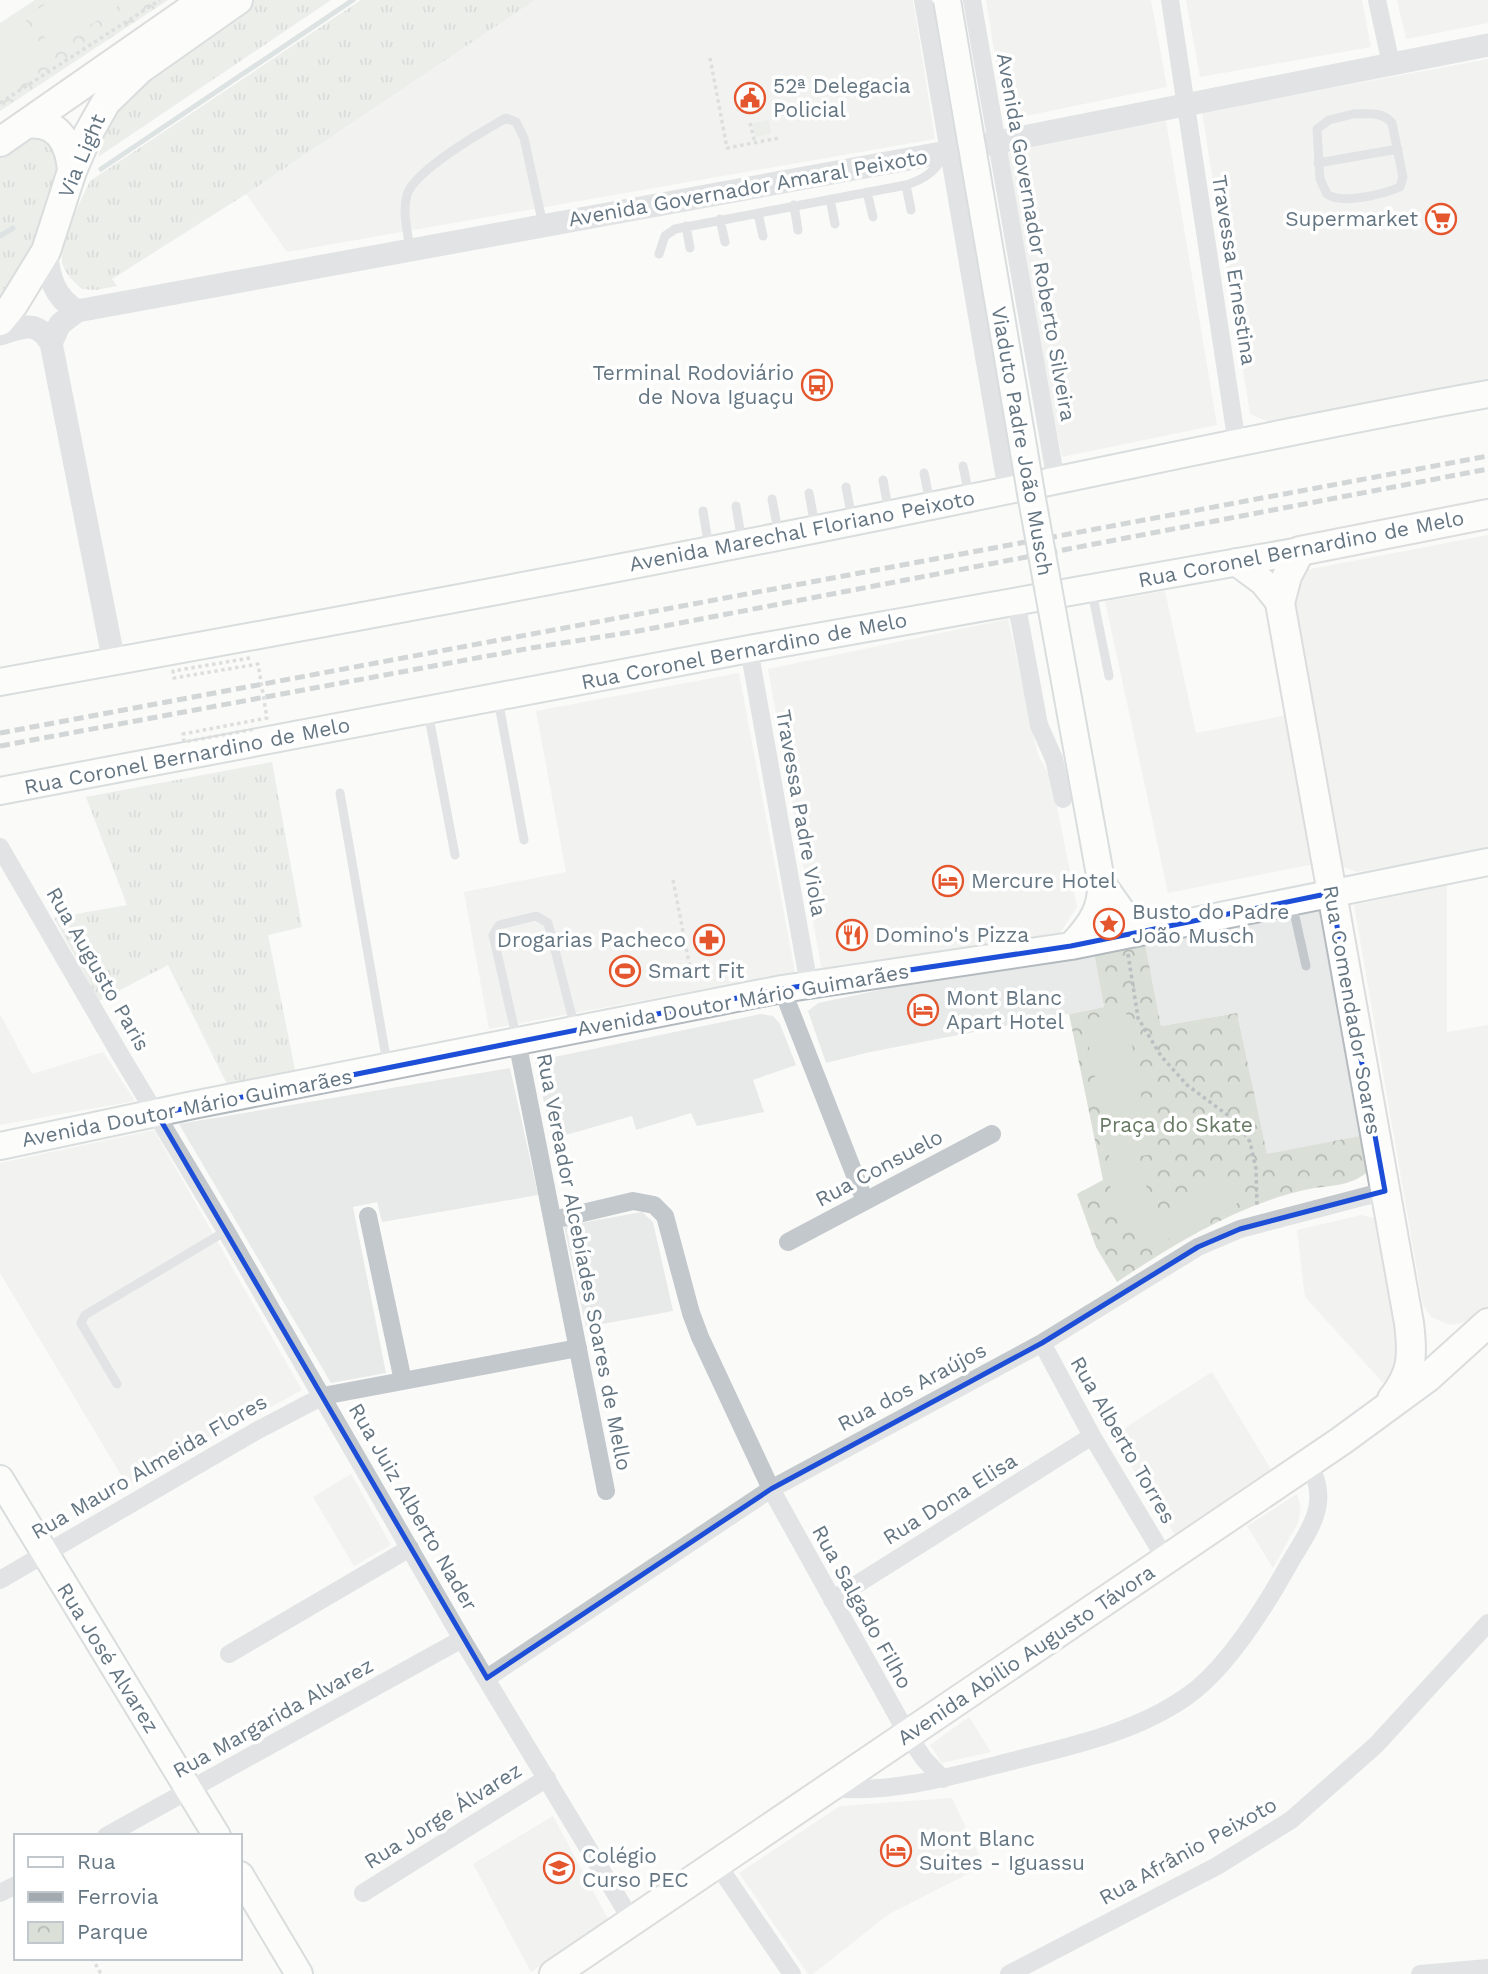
<svg xmlns="http://www.w3.org/2000/svg" width="1488" height="1974" font-family="'Work Sans',sans-serif">
	<defs>
		<pattern id="grass-tufts" width="24" height="20" patternUnits="userSpaceOnUse" patternTransform="scale(1.75)"><rect width="24" height="20" fill="#dadfd7"/><path d="M3 7l-1-3M5 7V3M7 7l1-3M15 17l-1-3M17 17v-4M19 17l1-3" fill="none" stroke="#b4b9b4"/></pattern>
		<pattern id="park-crowns" width="20" height="18" patternUnits="userSpaceOnUse" patternTransform="scale(1.75)"><rect width="20" height="18" fill="#dadfd7"/><path d="M2 6a3 3 0 1 1 6 0M12 15a3 3 0 1 1 6 0" fill="none" stroke="#b4b9b4"/></pattern>
	</defs>
	<rect width="100%" height="100%" fill="#fafaf8"/>
	<!-- built -->
	<path fill="#e8e9e9" d="M535 0H913L935 139 287 252 246 194Z
		M986 0H1151L1167 87 1020 117 1004 112Z
		M1186 0H1362L1371 47 1200 77Z
		M1397 0H1488V23L1406 39Z
		M1488 59V382L1269 422 1250 414 1202 112Z
		M1166 121 1217 425 1062 457 1001 149Z
		M1488 535V850L1356 872 1344 867 1339 856 1293 597 1295 572Z
		M1165 591 1196 733 1288 715 1314 864 1168 893 1105 601Z
		M1008 619 1038 755 1052 781 1077 907 1059 935 822 971 768 669Z
		M739 673 795 972 489 1029 464 892 566 872 536 711Z
		M1447 885V1032L1488 1025V1307L1478 1315 1462 1323 1450 1325 1431 1317 1423 1305 1354 905Z
		M1319 911 1365 1135 1267 1155 1237 1013 1161 1026 1145 944Z
		M1094 953 1104 1007 870 1052 826 1063 808 1011 818 1003 975 970Z
		M0 1014 32 1074 103 1052 135 1101 0 1125Z
		M761 1014 773 1016 780 1024 796 1065 753 1080 764 1112 697 1126 691 1113 636 1130 632 1116 552 1139 535 1061Z
		M510 1068 538 1195 382 1222 377 1202 353 1207 386 1373 331 1383 179 1124Z
		M154 1130 302 1390 127 1485 0 1273V1163Z
		M642 1212 653 1222 673 1311 586 1327 564 1226Z
		M1361 1215 1374 1218 1380 1224 1404 1350 1386 1386 1305 1297 1297 1230Z
		M1212 1372 1272 1471 1175 1535 1112 1436Z
		M351 1474 391 1545 354 1566 313 1497Z
		M1297 1494 1301 1508 1298 1523 1273 1568 1247 1526Z
		M969 1717 991 1752 942 1763 930 1745Z
		M952 1798 984 1866 889 1914 813 1974H808L739 1873 840 1806Z
		M553 1816 608 1919 531 1972 473 1864Z"/>
	<!-- grass -->
	<path fill="url(#grass-tufts)" d="M249 0H331L98 157 112 114 128 84Z
		M361 0H535L246 194 112 279 117 286 96 290 82 289C75 283 64 273 62 262 60 242 81 200 90 181Z
		M769 120 771 134 755 137 752 123Z
		M39 131 67 156 26 265 0 307V158Z
		M272 762 302 927 268 935 295 1070 228 1086 168 965 99 1001 54 918 127 905 86 797Z"/>
	<!-- park -->
	<path fill="url(#park-crowns)" d="M35 0H168L0 111V23Z
		M1145 944 1161 1026 1237 1013 1267 1154 1365 1135 1369 1170C1352 1188 1325 1185 1304 1190 1236 1206 1174 1244 1117 1282L1096 1247 1077 1194 1103 1180 1069 1014 1104 1007 1094 953Z"/>
	<!-- pitch -->
	<path fill="#dadfd7" d="M52 0H116L120 5 53 50 30 14Z
		M24 18 47 53 0 84V34Z
		M1126 1012 1139 1081 1097 1089 1084 1020Z
		M1139 1084 1152 1154 1110 1162 1098 1093Z
		M1129 1168 1138 1171 1159 1210 1166 1214 1179 1211 1211 1179 1221 1174C1233 1178 1238 1182 1242 1194L1235 1207 1164 1241 1150 1242 1139 1234 1116 1201 1110 1186 1111 1175 1116 1170Z"/>
	<g fill="none" stroke-linecap="round" stroke-linejoin="round">
		<!-- stream -->
		<path stroke="#bbc7cb" stroke-width="5" d="M101 169 353 0
			M0 236 13 228"/>
		<!-- secondary casing -->
		<g stroke="#b3babf" stroke-width="30">
			<path id="secondary" d="M1236 562 1263 582 1280 603
				M0 682C322 624 645 565 965 499 1139 464 1313 425 1488 394
				M0 791 749 649 1300 551
				M1101 882 1125 916 1154 929
				M1071 946C1091 925 1105 906 1100 875
				M0 1146 193 1105 782 989 1071 946 1488 862
				M0 1479 217 1836
				M240 1875 299 1974"/>
		</g>
		<!-- primary casing -->
		<g stroke="#b5babe" stroke-width="32">
			<path id="primary" d="M27 124C58 120 70 143 72 171
				M0 142 204 0
				M0 321 13 305 46 251 72 171 88 134 106 102 140 69 238 0
				M1392 1399C1413 1373 1413 1355 1409 1323L1280 603 1287 576 1300 551 1488 514
				M554 1974 1341 1441 1427 1378 1488 1323"/>
		</g>
		<!-- path -->
		<path stroke="#bbbfc2" stroke-width="3.5" stroke-dasharray="3.5 3.5" stroke-linecap="butt" d="M710 58 727 148 779 138
			M0 103 160 0
			M750 123 755 143
			M673 880 693 983
			M1128 954 1138 1018 1161 1056 1187 1085 1237 1122 1250 1142 1256 1169 1257 1208
			M92 1958 101 1974"/>
		<!-- service -->
		<path stroke="#c3c8cc" stroke-width="9" d="M1353 114C1367 114 1382 111 1392 123L1403 177 1400 187C1384 194 1341 205 1327 194L1320 179 1317 129 1329 120Z
			M1318 163 1398 149
			M906 185 911 210
			M867 192 873 217
			M830 199 835 224
			M794 205 798 230
			M758 213 763 236
			M720 219 725 242
			M686 226 690 248
			M410 250C408 233 402 211 407 195 414 171 483 131 506 118L516 122 524 138 543 225
			M659 254 665 236 675 229 906 185C925 179 934 172 944 156
			M963 466 969 495
			M924 473 930 502
			M883 480 889 513
			M846 487 852 519
			M809 493 815 526
			M772 499 779 536
			M736 506 742 542
			M703 511 709 548
			M1092 592 1109 676
			M498 699 524 840
			M428 712 455 855
			M340 793 387 1063
			M1292 903 1306 966
			M517 1040 493 935 499 925 536 916 548 923 575 1028
			M117 1384 81 1323 85 1315 226 1231"/>
		<!-- minor -->
		<path stroke="#c3c8cc" stroke-width="18" d="M923 0 1007 491
			M972 0 1056 481
			M1170 0 1237 444
			M1377 0 1391 64
			M1016 601 1039 725 1054 759 1063 799
			M749 649 809 985
			M0 847 121 1056 226 1231 462 1639 632 1921
			M782 989 865 1201
			M517 1041 606 1491
			M368 1216 403 1381
			M553 1220 633 1201 654 1205 665 1216 691 1313 700 1337 771 1489 908 1735 924 1759 943 1779
			M788 1242 992 1134
			M1042 1343 1092 1436 1166 1560
			M0 1580 258 1430 323 1396 578 1348
			M832 1600 1092 1436
			M229 1654 410 1548
			M487 1678 771 1489 1042 1343 1198 1247 1240 1229 1385 1191
			M829 1788C891 1794 953 1776 1012 1761 1071 1746 1134 1733 1186 1697 1227 1669 1265 1607 1289 1564 1310 1528 1332 1503 1308 1462
			M106 1836 462 1639
			M717 1864 792 1974
			M0 1893 16 1885
			M363 1893 547 1778
			M1009 1974 1217 1866 1291 1820 1376 1745 1488 1623
			M1420 1974 1488 1968"/>
		<!-- tertiary -->
		<path stroke="#c3c8cc" stroke-width="23" d="M46 251C49 277 54 297 77 311
			M0 334C23 327 36 319 51 343L114 662
			M51 343 60 324 77 311 947 152 1488 45"/>
		<!-- secondary -->
		<use href="#secondary" stroke="#fff" stroke-width="26"/>
		<!-- primary -->
		<use href="#primary" stroke="#fff" stroke-width="28"/>
		<!-- rail -->
		<path stroke="#a2aab0" stroke-width="5" stroke-dasharray="10 5" stroke-linecap="butt" d="M0 733 1488 456
			M0 746 531 648 638 631 1488 469"/>
		<!-- secondary-bridge casing -->
		<g stroke="#b3babf" stroke-width="30" stroke-linecap="butt">
			<path id="secondary-bridge" d="M947 0 1032 499 1100 875"/>
		</g>
		<!-- path-bridge -->
		<path stroke="#bbbfc2" stroke-width="3.5" stroke-dasharray="3.5 3.5" stroke-linecap="butt" d="M250 658 173 671 174 678 258 664 267 718 183 734 184 742 255 729"/>
		<!-- secondary-bridge -->
		<use href="#secondary-bridge" stroke="#fff" stroke-width="26"/>
	</g>
	<!-- marked area -->
	<path d="M0 0H1488V1974H0ZM1331 893 1385 1191 1240 1229 1198 1247 1042 1343 771 1489 487 1678 157 1114 782 989 1071 946Z" fill="#fafaf8" fill-opacity=".55" fill-rule="evenodd"/>
	<path fill="none" stroke="#1d4ed8" stroke-width="5" stroke-linejoin="round" d="M1331 893 1385 1191 1240 1229 1198 1247 1042 1343 771 1489 487 1678 157 1114 782 989 1071 946Z"/>
	<!-- icons -->
	<defs>
		<g id="civic-ring" transform="scale(1.575)"><circle r="9.5" fill="#fff" stroke="#e4572e" stroke-width="1.5"/><path d="M-.6-6.5H3V-4.5H.6V-3L4-1V1h2V6H-6V1h2V-1L-.6-3ZM-1.2 2.5V6h2.4V2.5Z" fill="#e4572e"/></g>
		<g id="supermarket-ring" transform="scale(1.575)"><circle r="9.5" fill="#fff" stroke="#e4572e" stroke-width="1.5"/><path d="M-6-5.5h2.5l.6 2H6L4.5 2H-2.5L-4.4-4H-6ZM-1.5 3.2a1.3 1.3 0 1 0 .1 0ZM3 3.2a1.3 1.3 0 1 0 .1 0Z" fill="#e4572e"/></g>
		<g id="bus-ring" transform="scale(1.575)"><circle r="9.5" fill="#fff" stroke="#e4572e" stroke-width="1.5"/><path d="M-5-6H5V4H4V6H2V4H-2V6H-4V4H-5ZM-3.5-4V0h7V-4ZM-3.5 1.2v1.5H-2V1.2ZM2 1.2v1.5H3.5V1.2Z" fill="#e4572e"/></g>
		<g id="hotel-ring" transform="scale(1.575)"><circle r="9.5" fill="#fff" stroke="#e4572e" stroke-width="1.5"/><path d="M-6-4.5h1.5V1H6V5H4.5V3h-9V5H-6ZM-4 0a1.8 1.8 0 1 1 3.6 0ZM.5 0V-2.5h3Q6-2.5 6 0Z" fill="#e4572e"/></g>
		<g id="sight-ring" transform="scale(1.575)"><circle r="9.5" fill="#fff" stroke="#e4572e" stroke-width="1.5"/><path d="M0-6L1.8-2.2L6-1.7L2.9 1.2L3.7 5.4L0 3.3L-3.7 5.4L-2.9 1.2L-6-1.7L-1.8-2.2Z" fill="#e4572e"/></g>
		<g id="restaurant-ring" transform="scale(1.575)"><circle r="9.5" fill="#fff" stroke="#e4572e" stroke-width="1.5"/><path d="M-5-6h1v4h1v-4h1v4h1v-4h1v5L-1.5 .5V6h-2V.5L-5-1ZM5-6V6H3V1.5H1.5Q1.5-4 5-6Z" fill="#e4572e"/></g>
		<g id="pharmacy-ring" transform="scale(1.575)"><circle r="9.5" fill="#fff" stroke="#e4572e" stroke-width="1.5"/><path d="M-2-6h4v4h4v4h-4v4h-4v-4h-4v-4h4Z" fill="#e4572e"/></g>
		<g id="stadium-ring" transform="scale(1.575)"><circle r="9.5" fill="#fff" stroke="#e4572e" stroke-width="1.5"/><path d="M0-5a6.5 5 0 1 0 0 10a6.5 5 0 1 0 0-10ZM-3.5-1.8h7v3.6h-7Z" fill="#e4572e"/></g>
		<g id="school-ring" transform="scale(1.575)"><circle r="9.5" fill="#fff" stroke="#e4572e" stroke-width="1.5"/><path d="M0-5L7-2L0 1L-7-2ZM-4 1L0 2.5L4 1V4Q0 6-4 4Z" fill="#e4572e"/></g>
	</defs>
	<g fill-rule="evenodd">
		<use href="#civic-ring" x="750" y="98"/>
		<use href="#supermarket-ring" x="1441" y="219"/>
		<use href="#bus-ring" x="817" y="385"/>
		<use href="#hotel-ring" x="948" y="881"/>
		<use href="#sight-ring" x="1109" y="924"/>
		<use href="#restaurant-ring" x="852" y="935"/>
		<use href="#pharmacy-ring" x="709" y="940"/>
		<use href="#stadium-ring" x="625" y="971"/>
		<use href="#hotel-ring" x="923" y="1010"/>
		<use href="#hotel-ring" x="896" y="1851"/>
		<use href="#school-ring" x="559" y="1868"/>
	</g>
	<g text-anchor="middle" stroke-width="7" stroke-linejoin="round" paint-order="stroke">
		<!-- poi labels -->
		<g font-size="21" fill="#657683" stroke="#fff" text-anchor="start">
			<text x="773" y="93">52ª Delegacia<tspan x="773" dy="24">Policial</tspan></text>
			<text x="1418" y="226" text-anchor="end">Supermarket</text>
			<text x="794" y="380" text-anchor="end">Terminal Rodoviário<tspan x="794" dy="24">de Nova Iguaçu</tspan></text>
			<text x="971" y="888">Mercure Hotel</text>
			<text x="1132" y="919">Busto do Padre<tspan x="1132" dy="24">João Musch</tspan></text>
			<text x="875" y="942">Domino's Pizza</text>
			<text x="686" y="947" text-anchor="end">Drogarias Pacheco</text>
			<text x="648" y="978">Smart Fit</text>
			<text x="946" y="1005">Mont Blanc<tspan x="946" dy="24">Apart Hotel</tspan></text>
			<text x="919" y="1846">Mont Blanc<tspan x="919" dy="24">Suites - Iguassu</tspan></text>
			<text x="582" y="1863">Colégio<tspan x="582" dy="24">Curso PEC</tspan></text>
		</g>
		<!-- street labels -->
		<g font-size="21" fill="#657683" stroke="#fff">
			<text transform="translate(82 156) rotate(-67)" y="7">Via Light</text>
			<text transform="translate(748 188) rotate(-10)" y="7">Avenida Governador Amaral Peixoto</text>
			<text transform="translate(1036 237) rotate(80)" y="7">Avenida Governador Roberto Silveira</text>
			<text transform="translate(1234 270) rotate(81)" y="7">Travessa Ernestina</text>
			<text transform="translate(1022 441) rotate(80)" y="7">Viaduto Padre João Musch</text>
			<text transform="translate(802 531) rotate(-11)" y="7">Avenida Marechal Floriano Peixoto</text>
			<text transform="translate(1301 549) rotate(-11)" y="7">Rua Coronel Bernardino de Melo</text>
			<text transform="translate(744 651) rotate(-11)" y="7">Rua Coronel Bernardino de Melo</text>
			<text transform="translate(187 756) rotate(-11)" y="7">Rua Coronel Bernardino de Melo</text>
			<text transform="translate(801 813) rotate(80)" y="7">Travessa Padre Viola</text>
			<text transform="translate(98 969) rotate(60)" y="7">Rua Augusto Paris</text>
			<text transform="translate(743 1000) rotate(-10)" y="7">Avenida Doutor Mário Guimarães</text>
			<text transform="translate(1352 1010) rotate(80)" y="7">Rua Comendador Soares</text>
			<text transform="translate(187 1108) rotate(-11)" y="7">Avenida Doutor Mário Guimarães</text>
			<text transform="translate(879 1168) rotate(-28)" y="7">Rua Consuelo</text>
			<text transform="translate(584 1262) rotate(79)" y="7">Rua Vereador Alcebíades Soares de Mello</text>
			<text transform="translate(912 1387) rotate(-28)" y="7">Rua dos Araújos</text>
			<text transform="translate(1123 1440) rotate(60)" y="7">Rua Alberto Torres</text>
			<text transform="translate(149 1467) rotate(-30)" y="7">Rua Mauro Almeida Flores</text>
			<text transform="translate(950 1499) rotate(-32)" y="7">Rua Dona Elisa</text>
			<text transform="translate(413 1507) rotate(60)" y="7">Rua Juiz Alberto Nader</text>
			<text transform="translate(862 1607) rotate(61)" y="7">Rua Salgado Filho</text>
			<text transform="translate(1026 1655) rotate(-34)" y="7">Avenida Abílio Augusto Távora</text>
			<text transform="translate(108 1658) rotate(58)" y="7">Rua José Alvarez</text>
			<text transform="translate(273 1718) rotate(-29)" y="7">Rua Margarida Alvarez</text>
			<text transform="translate(443 1816) rotate(-32)" y="7">Rua Jorge Álvarez</text>
			<text transform="translate(1188 1851) rotate(-29)" y="7">Rua Afrânio Peixoto</text>
		</g>
		<!-- park labels -->
		<g font-size="21" fill="#687a64" stroke="#fff">
			<text x="1176" y="1132">Praça do Skate</text>
		</g>
	</g>
	<!-- legend -->
	<rect x="14" y="1834" width="228" height="126" fill="#ffffff" stroke="#c1c8cd" stroke-width="2"/>
	<rect x="28" y="1857" width="35" height="10" fill="#ffffff" stroke="#c1c8cd" stroke-width="2"/>
	<text x="77" y="1869" font-size="21" fill="#657683">Rua</text>
	<rect x="28" y="1892" width="35" height="10" fill="#a2aab0" stroke="#c1c8cd" stroke-width="2"/>
	<text x="77" y="1904" font-size="21" fill="#657683">Ferrovia</text>
	<rect x="28" y="1922" width="35" height="21" fill="url(#park-crowns)" stroke="#c1c8cd" stroke-width="2"/>
	<text x="77" y="1939" font-size="21" fill="#657683">Parque</text>
</svg>
